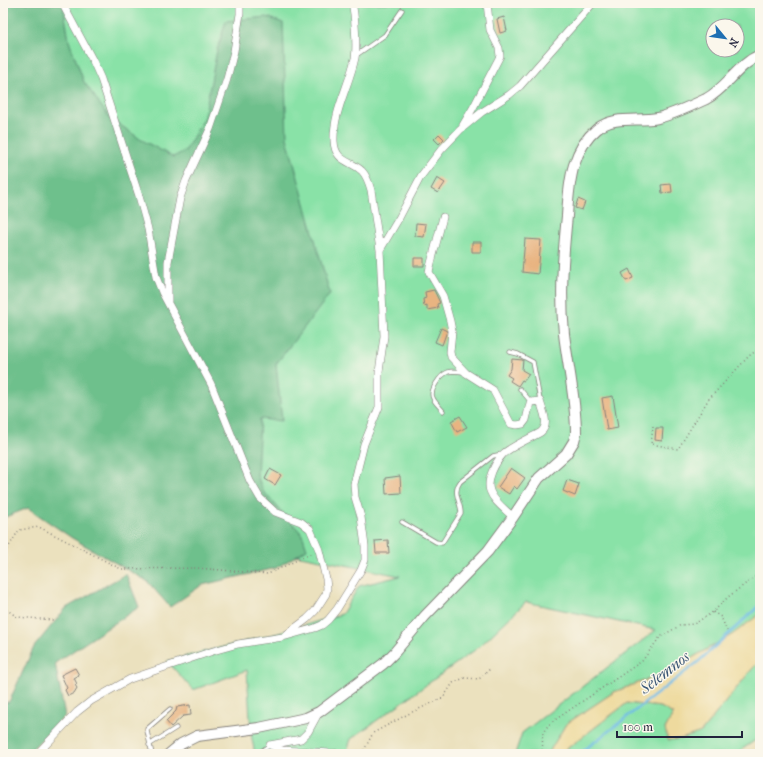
<svg xmlns="http://www.w3.org/2000/svg" width="763" height="757" font-family="'IM FELL French Canon',serif">
	<rect width="100%" height="100%" fill="#fbf7ec"/>
	<filter id="ink" filterUnits="userSpaceOnUse"><feTurbulence type="fractalNoise" baseFrequency=".025" numOctaves="2"/><feDisplacementMap in="SourceGraphic" scale="8" xChannelSelector="R" yChannelSelector="G"/><feConvolveMatrix kernelMatrix="1 2 1 2 8 2 1 2 1" color-interpolation-filters="sRGB"/></filter>
	<filter id="wash" filterUnits="userSpaceOnUse"><feTurbulence type="fractalNoise" baseFrequency=".012" numOctaves="4" result="noise"/><feDisplacementMap in="SourceGraphic" scale="16" xChannelSelector="R" yChannelSelector="G"/><feGaussianBlur stdDeviation="0.9" result="paint"/><feColorMatrix in="noise" values="0 0 0 0 0 0 0 0 0 0 0 0 0 0 0 0 0 1.4 0 .05"/><feComposite in="paint" operator="in"/></filter>
	<g filter="url(#wash)">
		<rect width="100%" height="100%" fill="#ebe1be"/>
		<!-- green -->
		<path fill="#89e2a7" stroke="#568271" fill-rule="evenodd" d="M3 3H760V649L719 642 668 672 614 692 566 724 548 754H515L522 733 656 630 526 602 479 647 351 739 346 754H255L251 734 247 670 193 690 167 661 279 633 342 614 359 586 400 576 291 554ZM713 26H737V50H713Z
			M760 661V737L738 752 728 754H564L565 750 627 703 661 707 673 714 665 729 701 732 752 669Z"/>
		<!-- forest -->
		<path fill="#6ec08c" stroke="#487164" d="M3 3H63L69 41 84 82 109 117 140 139 173 157 185 151 204 118 217 50 226 21 267 17 283 23 287 138 330 294 276 364 282 421 260 419 257 475 263 491 302 534 307 549 276 568 202 585 170 607 147 581 72 538 28 508 3 518Z
			M126 574 139 607 55 663 65 716 27 754H3V703L9 702 34 647 66 608Z"/>
		<!-- sand -->
		<path fill="#eeda9e" stroke="#887e6c" d="M760 614V661L752 669 701 732 681 739 668 740 665 729 673 714 661 707 627 703 565 750 564 754H548L566 724 614 692 668 672 733 634Z"/>
		<g fill="none" stroke-linecap="round" stroke-linejoin="round">
			<!-- stream -->
			<path stroke="#6ab9e5" stroke-width="2.5" d="M579 754 698 662 760 605"/>
		</g>
		<g id="blocks">
			<!-- building -->
			<path fill="#e8b481" d="M504 17 507 31 500 33 497 19Z
				M439 134 444 139 439 144 434 139Z
				M437 178 445 183 438 193 431 189Z
				M671 184 672 192 662 193 661 185Z
				M578 199 585 202 582 210 575 208Z
				M416 223 426 224 424 237 415 236Z
				M525 239 541 240 538 274 522 272Z
				M472 242H481V252H472Z
				M414 258H424V266H414Z
				M629 269 633 278 626 281 622 273Z
				M434 290 440 303 437 304 438 308 427 310V305L424 306 423 299 426 298 425 292Z
				M441 328 447 331 442 345 435 342Z
				M512 359 523 360 522 370 529 374 524 381 522 380 518 386 510 381 512 378 507 375 511 369Z
				M613 396 618 428 607 430 602 398Z
				M460 416 467 427 457 432 451 421Z
				M656 428H663L662 441 655 440Z
				M511 468 525 478 517 489 514 486 509 494 498 487Z
				M270 469 281 475 275 485 265 479Z
				M400 476 401 493 386 494 385 478Z
				M567 480 579 484 575 496 563 491Z
				M388 540 389 553H376L375 541Z
				M75 668 79 675 74 678 77 684 75 685 77 688 74 693 68 696 65 690 67 688 61 675Z
				M190 705 191 715 183 716 171 727 166 721 176 711 177 707Z"/>
		</g>
	</g>
	<g filter="url(#ink)">
		<use href="#blocks" fill-opacity="0" stroke="#86827c" stroke-width="1"/>
		<g fill="none" stroke-linecap="round" stroke-linejoin="round">
			<!-- lane casing -->
			<g stroke="#86827c" stroke-width="5">
				<path id="lane" d="M355 56 385 35 402 10
					M510 352 518 354 533 362 540 400
					M520 389 531 402
					M443 411C440 407 435 403 433 398 429 391 440 375 448 372 452 370 459 372 463 372
					M402 522 436 542 442 543 461 513C461 502 452 493 460 482L493 456 502 454
					M149 745 176 728
					M152 754 147 731V729L170 709
					M257 754 270 745"/>
			</g>
			<!-- street casing -->
			<g stroke="#86827c" stroke-width="8">
				<path id="street" d="M62 3 93 61 101 79 139 196 148 229 156 277 162 292 211 384 250 481 260 498 275 512 301 522 310 529 319 550 326 579 327 588 326 594 315 611 307 619 287 634
					M352 3C355 14 357 47 355 58 349 86 333 112 334 141 335 162 350 160 362 171 367 176 369 183 371 190L380 250
					M463 125 473 108 500 56 499 48 490 30 487 3
					M443 217 430 267 429 272 443 296 450 321 452 331 450 352 451 357 466 373 493 390 511 424 517 425 523 424 526 420 530 403 531 402 540 401C543 412 550 424 541 432 531 438 510 447 503 454 495 463 486 480 490 491 494 502 505 509 513 517
					M168 301V262L180 198 186 181 210 129 227 79 234 51 240 14V3
					M270 745 282 750 345 754
					M270 745 301 739 308 732 319 712
					M37 754 77 712 91 701 130 679 213 651 238 644 283 637 315 628 322 625 328 620 337 609 361 570 365 560V546L361 517 355 497 354 484 364 444 379 407V372L384 336 380 250 399 218 421 176 441 150 460 130 482 112 509 95 520 86 593 3"/>
			</g>
			<!-- secondary casing -->
			<g stroke="#86827c" stroke-width="12">
				<path id="secondary" d="M169 754 181 744 197 736 259 728 306 718 319 712 383 664 394 653 425 616 488 551 513 517 539 478 566 454 574 441 576 433C576 400 568 367 564 334 560 294 563 255 567 216 568 199 569 181 574 165 578 152 586 138 597 129 614 115 638 122 658 118 674 114 691 106 706 99 727 88 738 64 760 55"/>
			</g>
			<!-- path -->
			<path stroke="#86827c" stroke-width="1.5" stroke-dasharray="1 3" stroke-linecap="butt" d="M653 426 651 444 678 449 708 400 749 356 760 348
				M3 556 19 530 39 527 121 569 197 568 268 574 312 553
				M3 607 17 617 53 620
				M713 612 721 617 727 631
				M362 754 373 733 410 713 443 698 453 683 464 678 479 679 491 668
				M541 754C546 739 536 736 552 722L642 661 660 637 681 625 694 624 713 612 728 597 760 573"/>
			<!-- lane -->
			<use href="#lane" stroke="#fff" stroke-width="3.5"/>
			<!-- street -->
			<use href="#street" stroke="#fff" stroke-width="7"/>
			<!-- secondary -->
			<use href="#secondary" stroke="#fff" stroke-width="10"/>
		</g>
	</g>
	<g text-anchor="middle" stroke-width="3" stroke-linejoin="round" paint-order="stroke">
		<!-- water labels -->
		<g font-size="16" font-style="italic" fill="#3b5776" stroke="#fbf7ec">
			<text transform="translate(664 672) rotate(-38)" y="6">Selemnos</text>
		</g>
	</g>
	<!-- margin -->
	<rect width="763" height="757" fill="none" stroke="#fbf7ec" stroke-width="16"/>
	<!-- north arrow -->
	<g transform="translate(725 38) rotate(119)"><circle r="19" fill="#fbf7ec" stroke="#a4a2a5"/>
	<path d="M0-3L7 15L0 10L-7 15Z" fill="#1f6fb2"/>
	<text y="-6" font-size="11" font-weight="bold" text-anchor="middle" fill="#22223b">N</text>
	</g>
	<!-- scale -->
	<path d="M617 731v6h125v-6" fill="none" stroke="#22223b" stroke-width="2"/>
	<text x="623" y="731" font-size="12" fill="#22223b" stroke="#fbf7ec" stroke-width="3" paint-order="stroke">100 m</text>
</svg>
